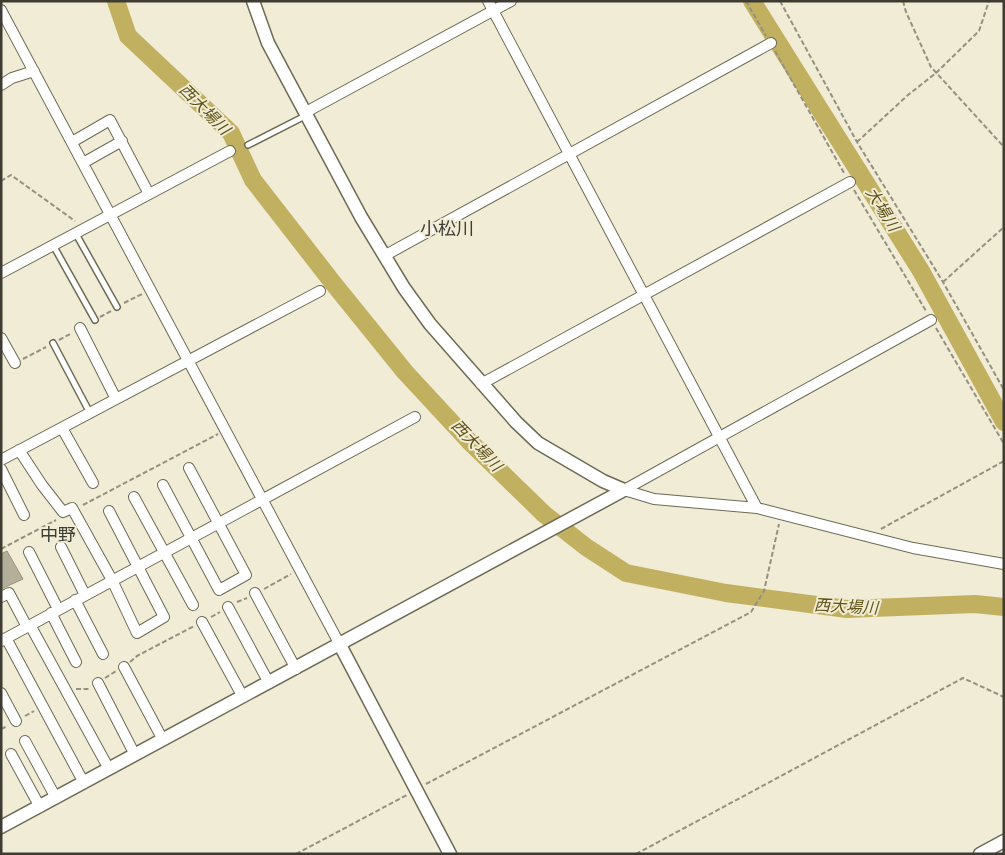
<svg xmlns="http://www.w3.org/2000/svg" width="1005" height="855" font-family="Quicksand,'Noto Sans JP',sans-serif">
	<rect width="100%" height="100%" fill="#f1ecd5"/>
	<g fill="none" stroke-linecap="round" stroke-linejoin="round">
		<!-- river -->
		<path stroke="#c2b061" stroke-width="18" d="M116 1 128 36 231 133 253 180 333 283 405 372 469 441 544 514 586 547 626 573 726 593 847 609 975 604 1004 607
			M752 1 921 271 1004 422"/>
	</g>
	<!-- building -->
	<path fill="#b4af99" stroke="#98937e" d="M7 551 23 579 1 589V554Z"/>
	<g fill="none" stroke-linecap="round" stroke-linejoin="round">
		<!-- service casing -->
		<g stroke="#6e6a55" stroke-width="8">
			<path id="service" d="M248 145 305 116
				M76 234 117 307
				M53 245 95 320
				M53 343 90 413"/>
		</g>
		<!-- minor casing -->
		<g stroke="#6e6a55" stroke-width="12">
			<path id="minor" d="M488 1 757 508
				M1 10 340 645
				M1 85 12 78 34 71
				M306 112 511 1
				M72 142 110 120 149 194
				M83 163 122 141
				M384 256 771 43
				M1 273 230 151
				M80 328 116 399
				M1 338 15 363
				M481 384 850 182
				M62 428 93 483
				M19 450 42 485 63 512 72 508 112 580 137 633 164 617 109 511
				M1 460 320 291
				M1 469 24 515
				M163 485 219 590 246 575 189 468
				M624 490 654 499 757 508 913 548 1004 564
				M624 490 931 320
				M134 497 193 605
				M61 547 85 595
				M29 552 58 609
				M255 593 296 669
				M1 597 9 593 27 627
				M75 600 103 654
				M228 607 269 683
				M51 613 76 662
				M202 622 243 697
				M30 625 109 769
				M6 638 84 783
				M1 641 415 417
				M124 667 163 740
				M98 683 135 755
				M1 693 16 721
				M25 741 56 798
				M11 754 40 807"/>
		</g>
		<!-- tertiary casing -->
		<g stroke="#6e6a55" stroke-width="15">
			<path id="tertiary" d="M253 1 268 43 361 217 404 288 430 324 516 422 538 443 603 481 624 490
				M340 645 450 854
				M1 827 624 490
				M980 854 1004 841"/>
		</g>
		<!-- path -->
		<path stroke="#959181" stroke-width="2" stroke-dasharray="5 2.5" stroke-linecap="butt" d="M746 1 766 36
			M780 1 857 142 943 282 1004 390
			M903 1 906 12 931 67 1004 147
			M775 51 844 173
			M857 142 908 95 936 73 979 31 989 1
			M1 181 11 175 75 221
			M854 190 926 311
			M943 282 1004 227
			M124 303 142 294
			M100 317 111 311
			M936 328 1004 444
			M59 340 72 333
			M23 359 46 347
			M83 505 218 434
			M881 529 1004 461
			M1 549 56 520
			M264 589 291 574
			M237 602 247 598
			M211 617 220 612
			M130 662 137 656 194 626
			M105 678 116 671
			M76 689H89
			M25 716 34 711
			M1 729 8 726
			M426 784 751 612 764 591 779 524
			M296 854 407 795
			M636 854 963 678 1004 697"/>
		<!-- service -->
		<use href="#service" stroke="#fff" stroke-width="5"/>
		<!-- minor -->
		<use href="#minor" stroke="#fff" stroke-width="10"/>
		<!-- tertiary -->
		<use href="#tertiary" stroke="#fff" stroke-width="12"/>
	</g>
	<g text-anchor="middle" stroke-width="4" stroke-linejoin="round" paint-order="stroke">
		<!-- water labels -->
		<g font-size="16" font-style="italic" fill="#605317" stroke="#f1ecd5">
			<text transform="translate(205 109) rotate(45)" y="6">西大場川</text>
			<text transform="translate(883 209) rotate(58)" y="6">大場川</text>
			<text transform="translate(477 445) rotate(46)" y="6">西大場川</text>
			<text transform="translate(846 606) rotate(3)" y="6">西大場川</text>
		</g>
		<!-- quarter labels -->
		<g font-size="18" fill="#3d3b32" stroke="#f1ecd5">
			<text x="447" y="235">小松川</text>
			<text x="58" y="541">中野</text>
		</g>
	</g>
	<!-- border -->
	<rect width="1005" height="855" fill="none" stroke="#3d3b32" stroke-width="5"/>
</svg>
